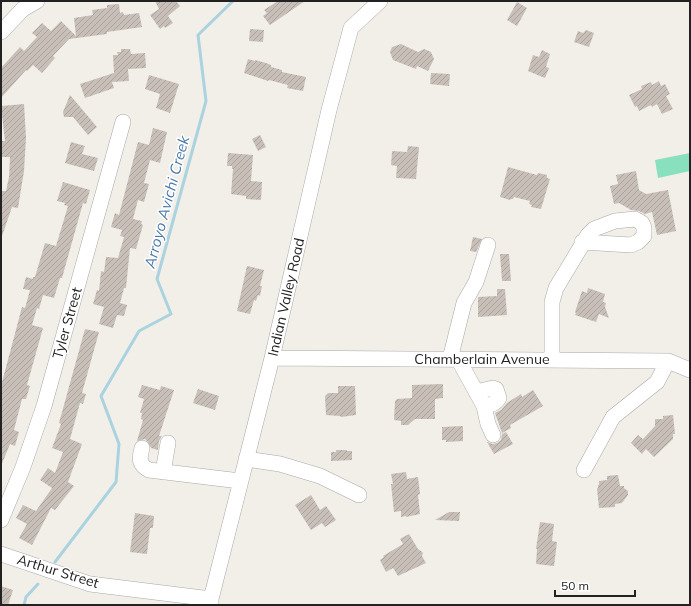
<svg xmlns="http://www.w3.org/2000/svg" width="691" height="606" font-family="Mulish,sans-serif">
	<defs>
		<pattern id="building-hatch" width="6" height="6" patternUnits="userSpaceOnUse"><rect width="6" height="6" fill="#c7bfb8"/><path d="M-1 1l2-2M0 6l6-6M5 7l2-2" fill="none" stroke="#aba49e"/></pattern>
	</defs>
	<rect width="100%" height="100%" fill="#f2efe9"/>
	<!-- pitch -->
	<path fill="#88e0be" d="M690 153V171L658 178 655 160Z"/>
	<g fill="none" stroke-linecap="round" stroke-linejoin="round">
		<!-- stream -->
		<path stroke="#aad3df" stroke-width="3" d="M55 562 116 482 119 444 101 396 139 331 171 314 157 279 206 101 198 35 233 1
			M24 605 26 597 38 584"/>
	</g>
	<!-- building -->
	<path fill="url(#building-hatch)" d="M155 1H176L180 6 168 16 173 23 165 28 164 26 160 29 150 15 159 9Z
		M278 1H305L270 25 263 16 267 13 264 10Z
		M517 2 527 8 517 26 507 20Z
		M119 4 120 13 123 12 124 15 139 13 142 27 107 32V34L69 39 53 56 55 58 42 73 33 65 27 71 26 70 1 98V68L20 47 24 51 37 37 32 33 42 23 51 31 61 21 76 36 74 18 93 15 92 10 107 8V5Z
		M250 29 264 30 263 42 249 41Z
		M586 30 594 33 589 47 574 42 578 31 583 33Z
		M401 44 418 52 424 49 431 52 434 59 428 71 417 66 416 69 393 60 390 52 392 47Z
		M121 49H130L131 54 145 53 146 68 128 69 129 81 112 82 114 88 85 98 80 84 114 73 113 55H118L117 52H121Z
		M542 50 550 54 546 67 549 68 545 78 528 71 533 55 539 57Z
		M248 59 255 61V60L266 63 271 65V67L282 70V72L306 77 303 91 287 88 288 85 269 80 268 81 244 73Z
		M431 73 450 74 449 86 430 84Z
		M149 75 179 84 170 113 156 108 160 94 145 89Z
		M659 81 661 86 665 84 670 94 666 96 673 109 662 114 657 104 652 107 651 105 639 111 637 106 635 107 629 95 642 89 641 86 651 82 652 85Z
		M70 95 97 127 88 135 73 117H64L63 112Z
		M24 104 26 138 24 171 18 208 12 207 2 236H1V191H6L9 177 10 157H1V141H5L1 106Z
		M153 128 167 132 160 163 150 160 144 183 149 184 144 202 138 200 133 219 142 221 141 224 143 225 136 249 130 248 126 288H124L120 303 127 305 124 316 117 315 113 328 99 324 104 307 93 304 97 290 99 291 101 271 104 272 106 257 118 258 124 237 120 236 122 230 111 227 115 213 119 215 138 142 149 145Z
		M260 135 266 147 258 151 252 139Z
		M71 142 85 146 82 154 98 158 94 171 65 163Z
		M408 146 419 147 416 179 396 178 397 166 391 165 392 151 407 152Z
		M228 153 253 155 251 181 262 182 261 200 246 199V196L231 194 233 169H232V166H227Z
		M508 167 537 175 538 173 547 175V178L550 179 541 209 531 207 532 205 529 204 530 201 514 197 513 199H511L510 200 500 197Z
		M636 171 639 190 646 194 668 190 676 231 657 235 652 212 645 214 639 211 631 210 619 203 614 204 610 186 618 184 616 175Z
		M63 182 90 190 86 204 83 203 62 278H60L54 298 43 295 39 309 37 308 32 325 43 328 27 385 30 386 26 399H22L14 430 19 432 15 446 10 444 1 466V386L22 307 25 308 30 290 23 289 26 277 33 279V277H35L45 243 56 246 68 206 64 205 65 203 57 201Z
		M473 237 482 239 476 252 470 251Z
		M500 254H509L511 281H502Z
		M247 266 264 270 260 286H262L260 296 258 295 256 301 254 300 250 314 237 311Z
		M588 288 605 294 603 302 606 303 605 307 609 318 599 314 596 322 575 315 576 313 575 312 582 291 587 293Z
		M497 289H505L507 315 478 317V297L497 296Z
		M85 329 99 332 82 393 86 394 83 404 80 403 70 439 82 444 68 482 74 486 55 510 51 508 32 545 19 538 27 524 16 518 23 505 36 511 52 488 40 480 48 468 55 473 63 452 52 448 61 424 59 423Z
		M443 384V398L435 399V419H415L408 425H401V421L394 420 395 401 397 399 412 398V385Z
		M142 385 160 390 161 386 174 390 159 436H162L159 441 158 450 151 448 148 442 145 439 137 441 143 420 141 419 142 413H140L144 399 138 397Z
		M338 386H355L356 415 341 417 340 416 326 415 325 396 328 393H338Z
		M198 389 219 396 215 410 193 403Z
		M533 390 543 406 510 425 511 428 502 433 495 413 501 410 507 403 521 394 522 397Z
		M673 415 675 434H673V439L654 457 646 449 642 454 631 443 638 435 643 439 655 426V419H663V416Z
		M463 426V441L446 442V440H442V427Z
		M506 432 513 444 494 454 487 442 493 444 497 443 501 440 502 434Z
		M336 450H347V451H352V460L331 461V452H336Z
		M406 472 407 479 418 477 420 494 418 495 420 514 406 517V516L401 517V511L394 512 391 484H393L391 474Z
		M618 475 620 486H624V488L628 491V495L622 503 615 504V507L599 508 597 489 598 488V485H599V481L607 480V476Z
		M311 495 320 510 326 506 336 520 325 527 322 523 311 530 295 505Z
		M449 512H460L459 521 435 520Z
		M135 513 154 516 153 528H150L147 554 130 552Z
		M540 522 554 524 552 541 557 542 554 566 536 564 537 549H536Z
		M409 534 418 549 421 551 423 553 422 556 426 563 398 576 393 568 386 572 380 560 384 557 383 556 403 544 400 539Z
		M1 586 13 590 8 605H1Z"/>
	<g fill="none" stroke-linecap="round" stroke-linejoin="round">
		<!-- minor casing -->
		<g stroke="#a9a9a9" stroke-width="16">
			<path id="minor" d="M1 32 23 9 37 1
				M272 358 668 361 690 370
				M450 359 464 303 476 282 488 245
				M458 359 484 406 488 424 493 435
				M552 360V302L556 288 588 235 594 229 615 221 635 219 642 223 644 228V236L638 242 631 245 582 242
				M476 392 493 388 496 389 499 398C495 404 491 405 484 406
				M142 448C139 459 139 465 149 470L240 481
				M246 459 280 464 320 476 359 495
				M584 470 613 417 657 382 668 361
				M163 472 168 443
				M1 520 23 467 44 406 123 122
				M1 554 90 584 211 599
				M211 605V599L272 358 329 110 351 28 380 1"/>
		</g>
		<!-- minor -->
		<use href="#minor" stroke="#fff" stroke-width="15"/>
	</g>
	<g text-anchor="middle" stroke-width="3" stroke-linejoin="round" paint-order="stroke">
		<!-- street labels -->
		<g font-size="14" fill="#222" stroke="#fff">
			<text transform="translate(286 297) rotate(-77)" y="5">Indian Valley Road</text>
			<text transform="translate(67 323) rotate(-74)" y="5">Tyler Street</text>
			<text x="482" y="364">Chamberlain Avenue</text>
			<text transform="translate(58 571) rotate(17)" y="5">Arthur Street</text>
		</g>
		<!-- water labels -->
		<g font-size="15" font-style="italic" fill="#4a7aab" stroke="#fff">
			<text transform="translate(167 202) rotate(-75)" y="5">Arroyo Avichi Creek</text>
		</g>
	</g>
	<!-- border -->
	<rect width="691" height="606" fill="none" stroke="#222222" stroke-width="4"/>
	<!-- scale -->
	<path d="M555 590v6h80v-6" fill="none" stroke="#222222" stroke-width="2"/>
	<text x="561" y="590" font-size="12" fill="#222222" stroke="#ffffff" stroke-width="3" paint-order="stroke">50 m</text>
</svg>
